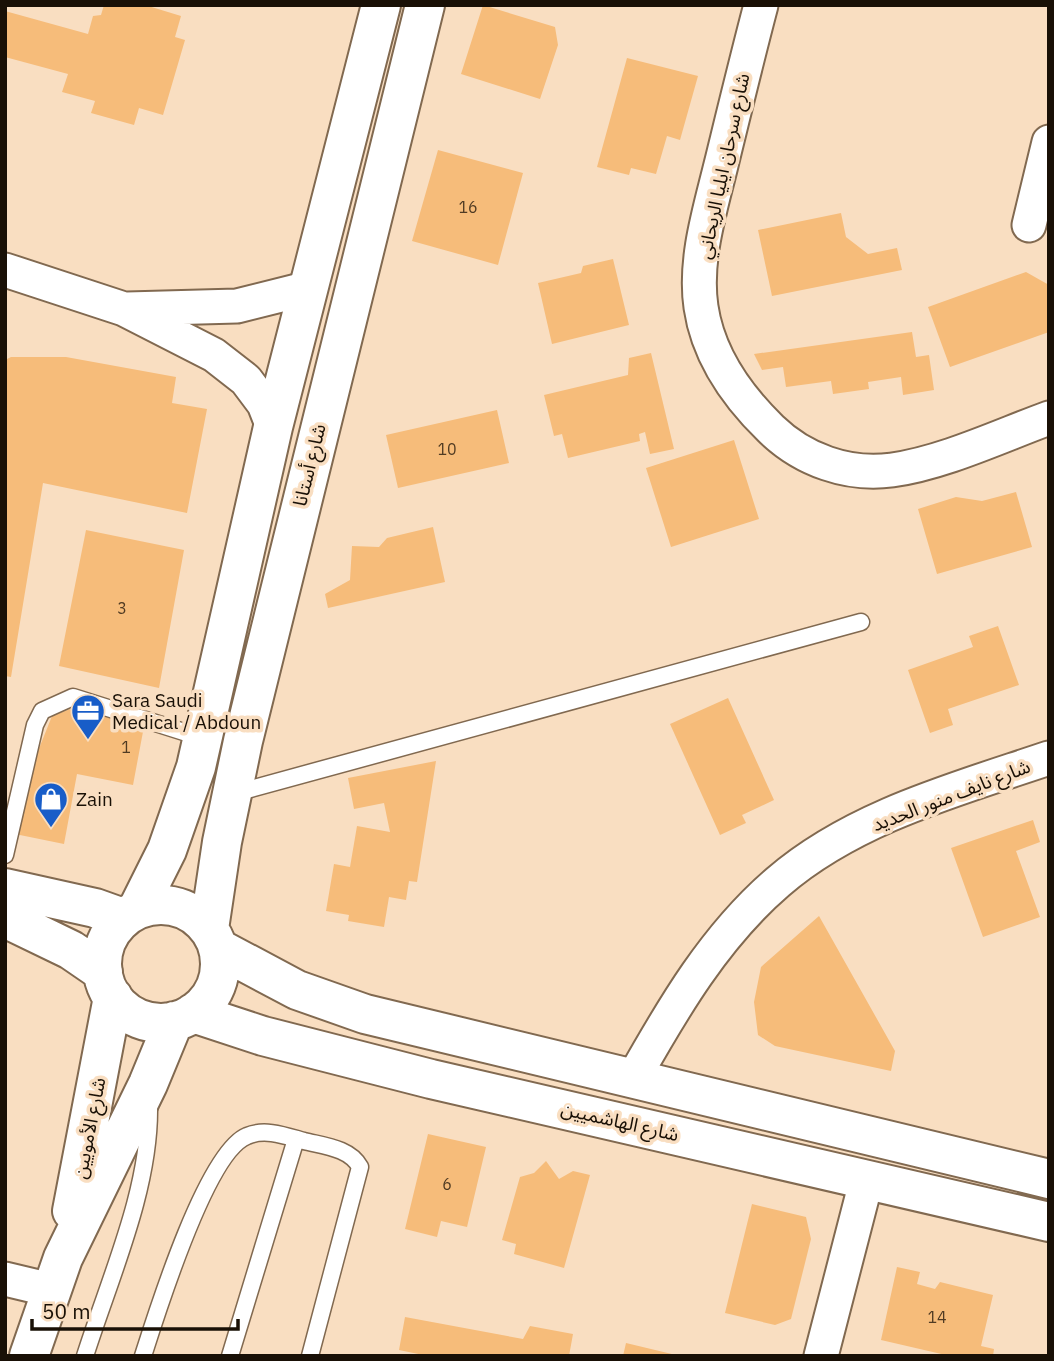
<svg xmlns="http://www.w3.org/2000/svg" width="1054" height="1361" font-family="'IBM Plex Sans','Noto Sans Arabic',sans-serif">
	<rect width="100%" height="100%" fill="#f9dec1"/>
	<!-- building -->
	<path fill="#f6bc7a" d="M104 5H145L181 16 175 37 185 40 163 115 139 108 134 125 91 113 95 101 62 92 68 74 5 57V11L88 34 93 16 101 15Z
		M483 5 555 27 558 45 540 99 461 74Z
		M627 58 698 76 680 140 667 136 656 174 631 168 629 175 597 167Z
		M438 150 523 173 498 265 412 241Z
		M841 213 846 237 868 254 897 248 902 270 772 296 758 230Z
		M613 259 629 325 552 344 538 283 581 273 583 266Z
		M1026 272 1049 285V332L950 367 928 307Z
		M912 332 916 357 929 355 934 390 903 395 901 377 868 382 869 389 833 394 831 381 786 387 783 367 762 370 754 354Z
		M651 353 674 449 650 454 645 432 639 434 640 441 568 458 562 434 554 436 544 395 628 375 629 358Z
		M11 357H66L176 377 172 403 207 409 187 513 43 483 11 677 5 676V360Z
		M497 410 509 463 398 488 386 435Z
		M734 440 759 519 671 547 646 468Z
		M1016 492 1032 547 937 574 918 509 956 497 982 501Z
		M433 527 445 582 328 608 325 594 350 580 352 546 379 547 387 538Z
		M86 530 184 550 159 688 59 666Z
		M998 626 1019 685 948 709 953 725 930 733 908 670 973 647 969 636Z
		M728 698 774 800 742 815 746 823 720 835 670 724Z
		M70 709 145 721 133 785 77 774 64 844 15 834 30 750 38 751 52 716Z
		M436 761 417 882 409 881 406 900 389 897 384 927 348 921 349 915 326 911 334 864 350 867 357 826 390 832 384 803 354 809 348 778Z
		M1033 820 1040 842 1016 851 1040 917 983 937 951 848Z
		M819 916 895 1051 891 1071 775 1046 758 1035 754 1002 761 967Z
		M428 1134 486 1147 467 1227 441 1221 437 1237 405 1229Z
		M546 1161 559 1179 573 1171 590 1175 564 1268 514 1254 516 1244 502 1240 520 1177 534 1173Z
		M752 1204 806 1217 811 1239 791 1319 775 1325 725 1313Z
		M897 1267 920 1272 917 1284 935 1289 940 1282 993 1295 981 1346 994 1349 993 1356H950L881 1340Z
		M405 1317 523 1339 530 1326 573 1334 569 1356H428L399 1350Z
		M626 1343 676 1355V1356H623Z"/>
	<g fill="none" stroke-linecap="round" stroke-linejoin="round">
		<!-- lane casing -->
		<g stroke="#816950" stroke-width="19">
			<path id="lane" d="M232 794 861 622
				M5 855 35 725 42 711 73 697 203 738
				M85 1356C110 1277 150 1190 149 1107
				M143 1356C157 1312 207 1152 247 1136 265 1128 286 1136 304 1141 324 1146 350 1148 360 1167L310 1356
				M230 1356 296 1139"/>
		</g>
		<!-- street casing -->
		<g stroke="#816950" stroke-width="37">
			<path id="street" d="M761 5C747 58 734 112 721 165 710 210 694 260 701 307 708 355 737 396 771 429 803 460 848 476 892 470 943 463 1000 436 1049 418
				M1029 225 1049 142
				M5 270 124 309 214 355 246 380 264 404 273 427
				M127 309 237 306 309 288
				M633 1079C673 1008 715 936 778 882 853 817 957 789 1049 758
				M5 1279 51 1290
				M821 1356 866 1182"/>
		</g>
		<!-- secondary casing -->
		<g stroke="#816950" stroke-width="42">
			<path id="secondary" d="M5 888 95 908 123 918
				M102 964a59 59 0 1 1 118 0a59 59 0 1 1-118 0Z
				M137 910 167 850 196 767 273 427 381 5
				M5 918 71 950 103 972
				M209 929 222 842 243 741 425 5
				M218 948 297 990 365 1014 1049 1179
				M193 1013 263 1036 431 1079 1049 1222
				M72 1211 113 997
				M29 1356 63 1258 148 1084 174 1021"/>
		</g>
		<!-- lane -->
		<use href="#lane" stroke="#fff" stroke-width="16"/>
		<!-- street -->
		<use href="#street" stroke="#fff" stroke-width="33"/>
		<!-- secondary -->
		<use href="#secondary" stroke="#fff" stroke-width="38"/>
	</g>
	<!-- icons -->
	<defs>
		<g id="office-pin" transform="scale(1.75)"><path d="M0 17L-7.5 6A9.5 9.5 0 1 1 7.5 6Z" fill="#185dc8" stroke="#f9dec1"/><path d="M-6-3h4V-5.5h4V-3h4V5H-6ZM-1-4.5V-3h2v-1.5ZM-6 0V1H6V0Z" fill="#fff"/></g>
		<g id="shop-pin" transform="scale(1.75)"><path d="M0 17L-7.5 6A9.5 9.5 0 1 1 7.5 6Z" fill="#185dc8" stroke="#f9dec1"/><path d="M-5-2.5h2.3a2.7 3.5 0 0 1 5.4 0H5L5.5 6h-11ZM-1.5-2.5h3a1.5 2.3 0 0 0-3 0Z" fill="#fff"/></g>
	</defs>
	<g fill-rule="evenodd">
		<use href="#office-pin" x="88" y="711"/>
		<use href="#shop-pin" x="51" y="799"/>
	</g>
	<g text-anchor="middle" stroke-width="7" stroke-linejoin="round" paint-order="stroke">
		<!-- number labels -->
		<g font-size="16" fill="#503b23">
			<text x="468" y="213">16</text>
			<text x="447" y="455">10</text>
			<text x="122" y="614">3</text>
			<text x="126" y="753">1</text>
			<text x="447" y="1190">6</text>
			<text x="937" y="1323">14</text>
		</g>
		<!-- street labels -->
		<g font-size="19" fill="#191006" stroke="#f9dec1">
			<text transform="translate(723 166) rotate(-78)" y="7">شارع سرحان ايليا الريحاني</text>
			<text transform="translate(309 465) rotate(-76)" y="7">شارع أستانا</text>
			<text transform="translate(951 795) rotate(-21)" y="7">شارع نايف منور الحديد</text>
			<text transform="translate(620 1121) rotate(13)" y="7">شارع الهاشميين</text>
			<text transform="translate(89 1128) rotate(-79)" y="7">شارع الأمويين</text>
		</g>
		<!-- poi labels -->
		<g font-size="19" fill="#191006" stroke="#f9dec1" text-anchor="start">
			<text x="112" y="707">Sara Saudi<tspan x="112" dy="22">Medical / Abdoun</tspan></text>
			<text x="76" y="806">Zain</text>
		</g>
	</g>
	<!-- border -->
	<rect width="1054" height="1361" fill="none" stroke="#191006" stroke-width="14"/>
	<!-- scale -->
	<path d="M32 1319v10h206v-10" fill="none" stroke="#191006" stroke-width="3.5"/>
	<text x="42" y="1319" font-size="21" fill="#191006" stroke="#f9dec1" stroke-width="5" paint-order="stroke">50 m</text>
</svg>
